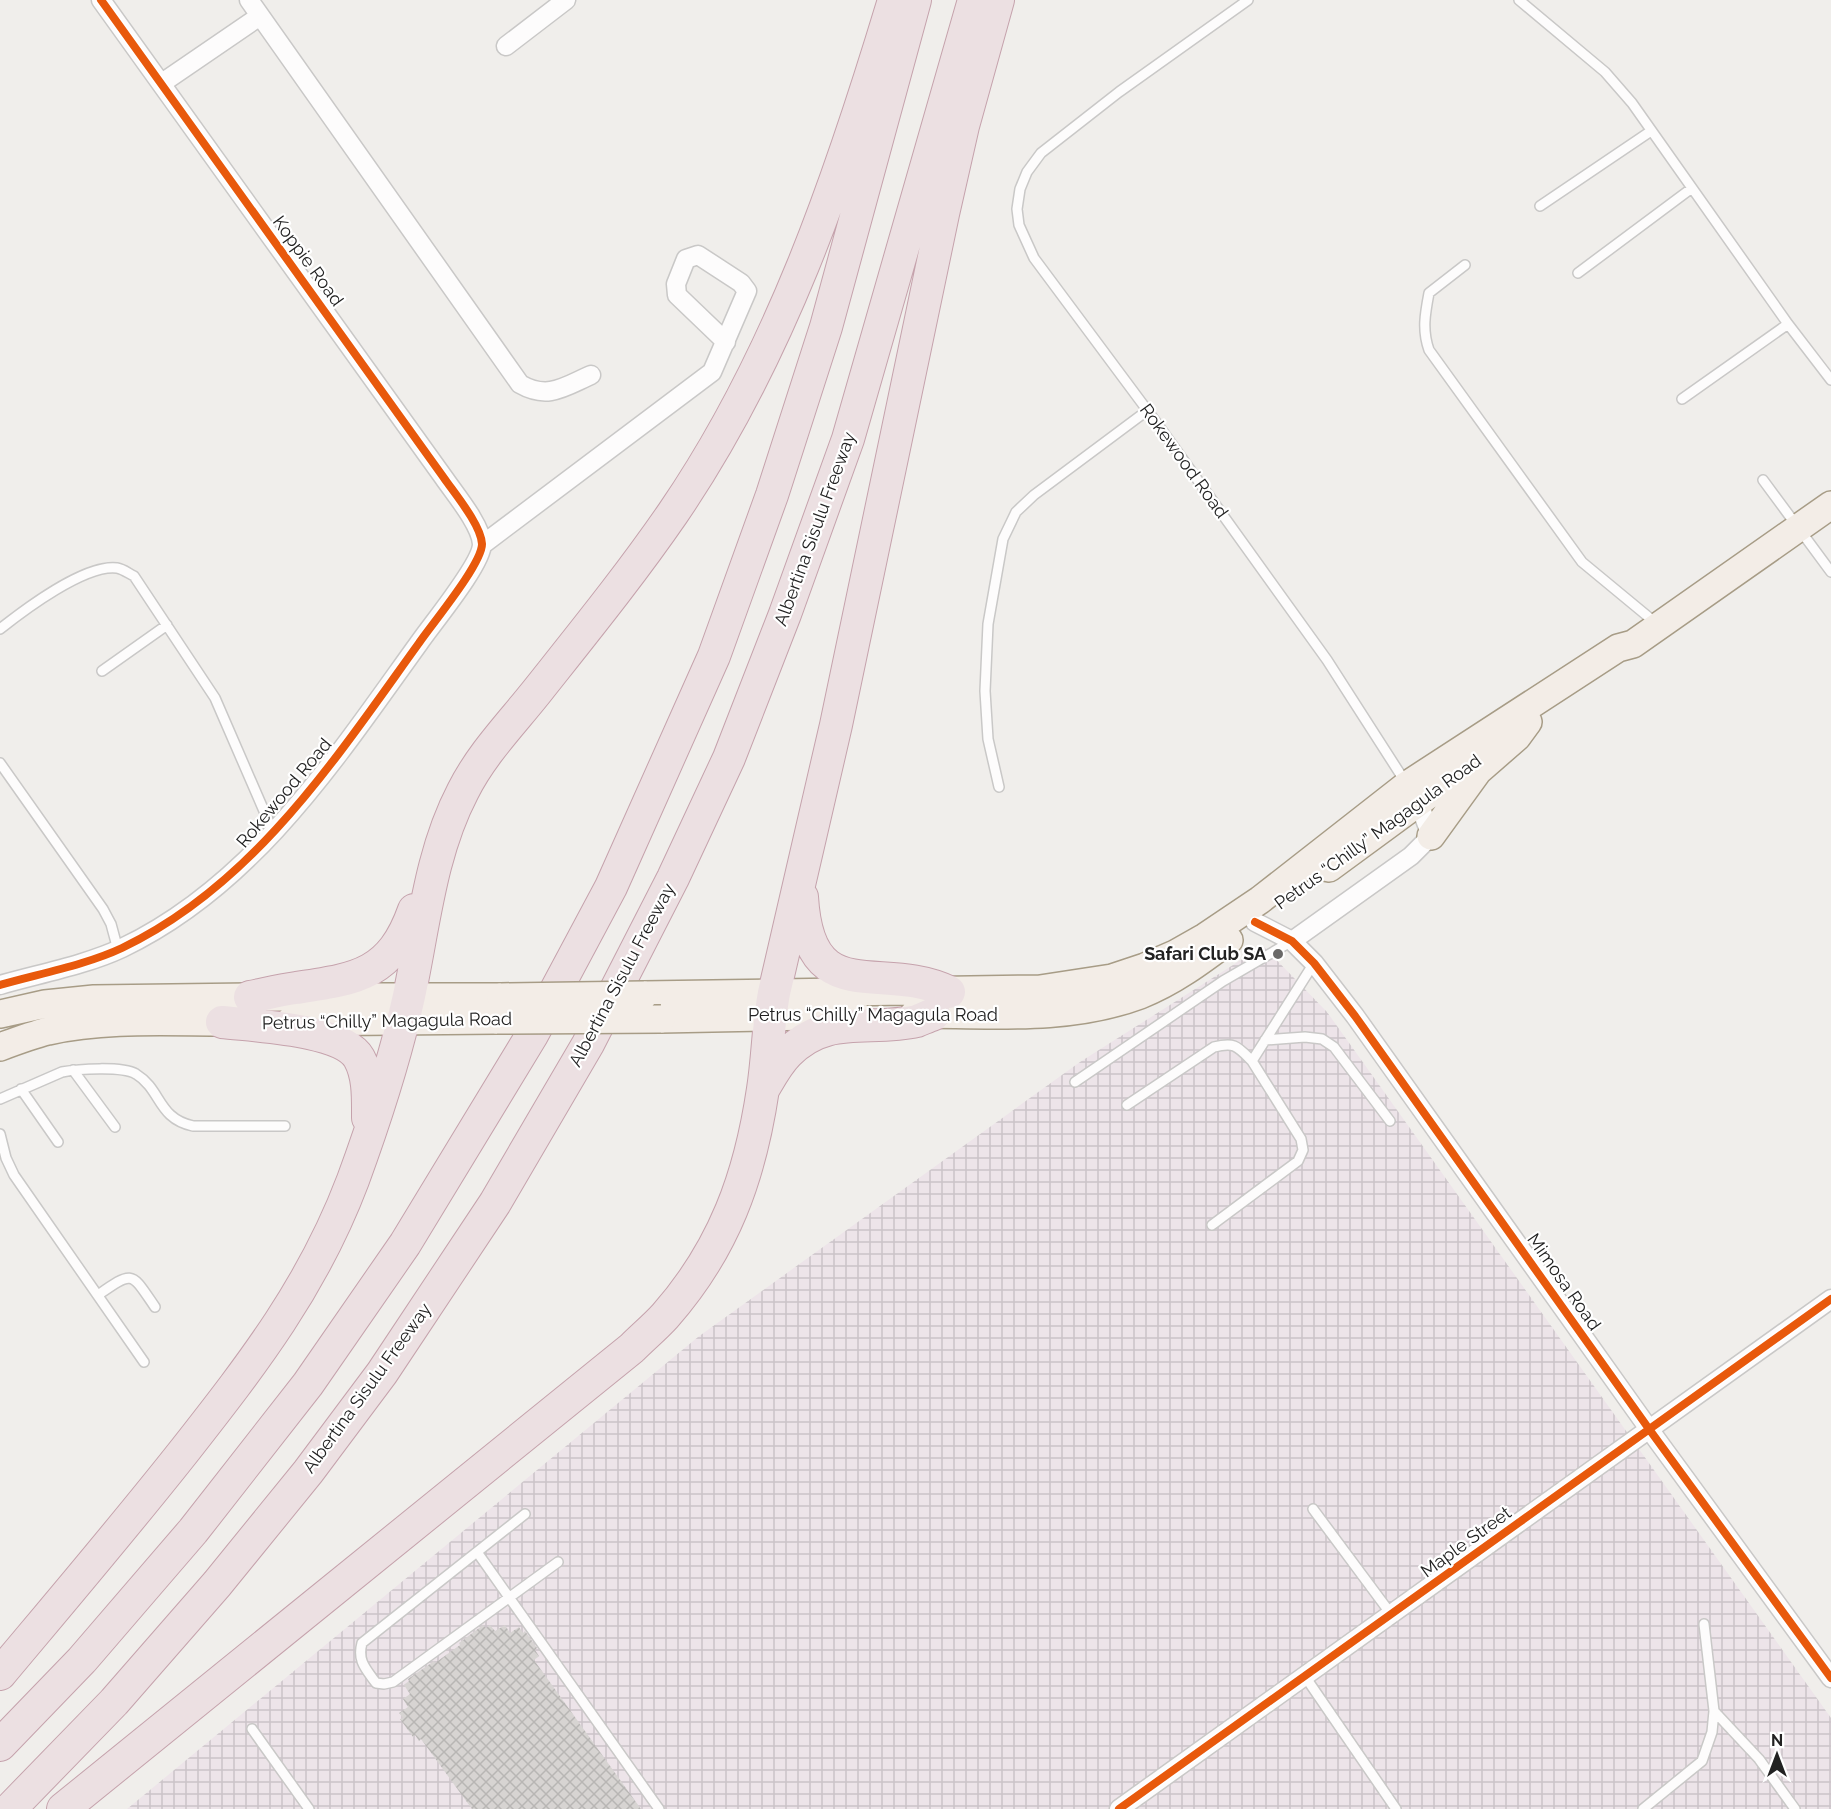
<svg xmlns="http://www.w3.org/2000/svg" width="1831" height="1809" font-family="Raleway,sans-serif">
	<defs>
		<pattern id="industrial-grid" width="8" height="8" patternUnits="userSpaceOnUse" patternTransform="scale(1.5)"><rect width="8" height="8" fill="#ede4e9"/><path d="M0 4h8M4 0v8" fill="none" stroke="#cbc3c8"/></pattern>
		<pattern id="building-cross-hatch" width="8" height="8" patternUnits="userSpaceOnUse" patternTransform="scale(1.5)"><rect width="8" height="8" fill="#d7d4d2"/><path d="M0 0l8 8M0 8l8-8" fill="none" stroke="#b8b6b4"/></pattern>
	</defs>
	<rect width="100%" height="100%" fill="#f0eeeb"/>
	<!-- industrial -->
	<path fill="url(#industrial-grid)" d="M1263 946 1327 1012 1831 1718V1809H127L698 1337 1080 1062Z"/>
	<!-- building -->
	<path fill="url(#building-cross-hatch)" d="M483 1625 486 1628 490 1625 495 1631 505 1625 510 1633 519 1627 523 1633 525 1631 537 1648 535 1650 539 1656 534 1660 641 1809H472L421 1739 419 1741 415 1735 413 1737 400 1719 403 1718 399 1713 408 1707 403 1699 410 1694 404 1685 409 1681 408 1679 434 1661 435 1663 460 1645 459 1643Z"/>
	<g fill="none" stroke-linecap="round" stroke-linejoin="round">
		<!-- service casing -->
		<g stroke="#c9c8c7" stroke-width="12">
			<path id="service" d="M1248 0 1119 92 1041 153 1027 172 1020 189 1017 209 1019 225 1034 258 1156 422 1327 660 1406 783
				M1519 0 1605 72 1632 103 1788 324 1831 380
				M1540 206 1651 131
				M1465 265 1429 293C1425 314 1422 330 1429 350L1582 562 1657 624
				M1578 273 1692 188
				M1682 399 1788 324
				M1763 480 1831 572
				M0 629C24 610 85 564 117 568 123 569 128 573 134 576L215 698 274 834
				M102 671 167 625
				M0 763 103 909 111 924 118 950
				M999 787 988 739 985 691 988 624 1003 539 1016 512 1034 495 1148 410
				M1265 1040 1305 1037 1322 1039 1334 1047 1390 1121
				M73 1070 115 1127
				M1075 1082 1223 981 1292 941
				M21 1089 58 1142
				M0 1099 62 1072C78 1069 122 1066 136 1074 162 1090 157 1118 193 1126H285
				M1127 1105 1214 1047C1235 1042 1237 1046 1252 1061
				M0 1134 6 1158 14 1175 144 1362
				M1212 1225 1298 1161 1303 1150 1301 1139 1252 1061 1314 963
				M98 1295C134 1270 131 1272 155 1307
				M1313 1509 1391 1614
				M525 1514 362 1643C357 1661 366 1669 376 1683L384 1684 393 1682 558 1562
				M477 1552 659 1809
				M1304 1675 1396 1809
				M1714 1711 1759 1759 1795 1809
				M252 1729 309 1809
				M1643 1809 1702 1761 1712 1732 1714 1711 1704 1624"/>
		</g>
		<!-- minor casing -->
		<g stroke="#c9c8c7" stroke-width="21">
			<path id="minor" d="M249 0 520 384C548 400 564 387 591 375
				M506 46 566 0
				M162 83 260 16
				M482 545 712 372 747 291 741 283 698 255 686 259 676 284 677 295 726 342
				M1255 922 1292 941 1314 963 1355 1016 1649 1429 1831 1678
				M1292 941 1411 856 1431 836 1419 803 1412 794
				M0 985C38 974 86 965 122 948 254 885 336 758 419 643 432 624 482 564 482 544 481 525 455 494 444 478L101 0
				M1119 1809 1831 1299"/>
		</g>
		<!-- primary casing -->
		<g stroke="#a79c86" stroke-width="30">
			<path id="primary" d="M1431 836 1478 771 1517 737 1528 722
				M1329 868 1491 749
				M644 995 1040 989 1112 978 1145 967 1175 954 1205 937 1260 900 1407 785 1618 648 1633 644 1831 505
				M0 1014 45 1004 94 999 250 997H501
				M914 1014C989 1014 1068 1022 1140 995 1173 982 1201 961 1229 940
				M661 1019 857 1015
				M289 1022 497 1020
				M0 1047C16 1041 32 1035 48 1031 111 1017 178 1023 242 1022"/>
		</g>
		<!-- motorway casing -->
		<g stroke="#c5a2ac" stroke-width="34">
			<path id="motorway" d="M802 897C809 1012 881 959 949 992
				M250 997C265 994 281 990 296 988 357 979 391 975 414 910
				M222 1022C255 1026 342 1029 359 1058 369 1076 368 1098 368 1118
				M764 1088C771 1076 778 1063 788 1053 827 1013 870 1032 917 1021 922 1019 928 1016 934 1014
				M0 1674C62 1600 125 1526 185 1450 254 1362 313 1286 353 1180 375 1120 395 1059 409 996 424 926 430 854 463 791 482 753 512 723 538 690 584 632 631 574 673 513 779 358 840 179 894 0
				M0 1745 82 1660 193 1531 308 1384 405 1244 532 1035 611 887 714 656 772 495 826 327 915 0
				M10 1809 114 1702 217 1584 308 1472 382 1373 495 1203 588 1044 673 878 729 758 785 614 848 439 974 0
				M63 1809 632 1348C643 1337 655 1327 665 1316 724 1249 750 1177 763 1089 768 1057 768 1025 774 993L836 725 943 214 963 126 998 0"/>
		</g>
		<!-- service -->
		<use href="#service" stroke="#fdfcfc" stroke-width="9"/>
		<!-- minor -->
		<use href="#minor" stroke="#fdfcfc" stroke-width="18"/>
		<!-- primary -->
		<use href="#primary" stroke="#f3ede7" stroke-width="27"/>
		<!-- motorway -->
		<use href="#motorway" stroke="#ece0e2" stroke-width="32"/>
		<!-- primary-bridge casing -->
		<g stroke="#a79c86" stroke-width="30" stroke-linecap="butt">
			<path id="primary-bridge" d="M501 997 644 995
				M497 1020 661 1019"/>
		</g>
		<!-- primary-bridge -->
		<use href="#primary-bridge" stroke="#f3ede7" stroke-width="27"/>
		<!-- cycleway casing -->
		<g stroke="#fff" stroke-width="11">
			<path id="cycleway" d="M1255 922 1292 941 1314 963 1355 1016 1649 1429 1831 1678
				M0 985C38 974 86 965 122 948 254 885 336 758 419 643 432 624 482 564 482 544 481 525 455 494 444 478L101 0
				M1119 1809 1831 1299"/>
		</g>
		<!-- cycleway -->
		<use href="#cycleway" stroke="#e8590c" stroke-width="8"/>
	</g>
	<!-- markers -->
	<circle fill="#6a6968" stroke="#fff" stroke-width="2" cx="1278" cy="954" r="6"/>
	<g text-anchor="middle" stroke-width="4.5" stroke-linejoin="round" paint-order="stroke">
		<!-- street labels -->
		<g font-size="18" fill="#222" stroke="#fff">
			<text transform="translate(308 261) rotate(54)" y="6">Koppie Road</text>
			<text transform="translate(1184 461) rotate(54)" y="6">Rokewood Road</text>
			<text transform="translate(815 529) rotate(-70)" y="6">Albertina Sisulu Freeway</text>
			<text transform="translate(284 793) rotate(-50)" y="6">Rokewood Road</text>
			<text transform="translate(1378 832) rotate(-36)" y="6">Petrus “Chilly” Magagula Road</text>
			<text transform="translate(622 975) rotate(-62)" y="6">Albertina Sisulu Freeway</text>
			<text x="873" y="1021">Petrus “Chilly” Magagula Road</text>
			<text transform="translate(387 1021) rotate(-1)" y="6">Petrus “Chilly” Magagula Road</text>
			<text transform="translate(1564 1282) rotate(55)" y="6">Mimosa Road</text>
			<text transform="translate(367 1388) rotate(-54)" y="6">Albertina Sisulu Freeway</text>
			<text transform="translate(1466 1542) rotate(-36)" y="6">Maple Street</text>
		</g>
		<!-- poi labels -->
		<g font-size="18" font-weight="bold" fill="#222" stroke="#fff" text-anchor="end">
			<text x="1266" y="960">Safari Club SA</text>
		</g>
	</g>
	<!-- north arrow -->
	<g transform="translate(1777 1755)" stroke="#ffffff" stroke-width="4.5" paint-order="stroke">
	<path d="M0-4.5L10 22L0 15L-10 22Z" fill="#222222"/>
	<text y="-9" font-size="16" font-weight="bold" text-anchor="middle" fill="#222222">N</text>
	</g>
</svg>
